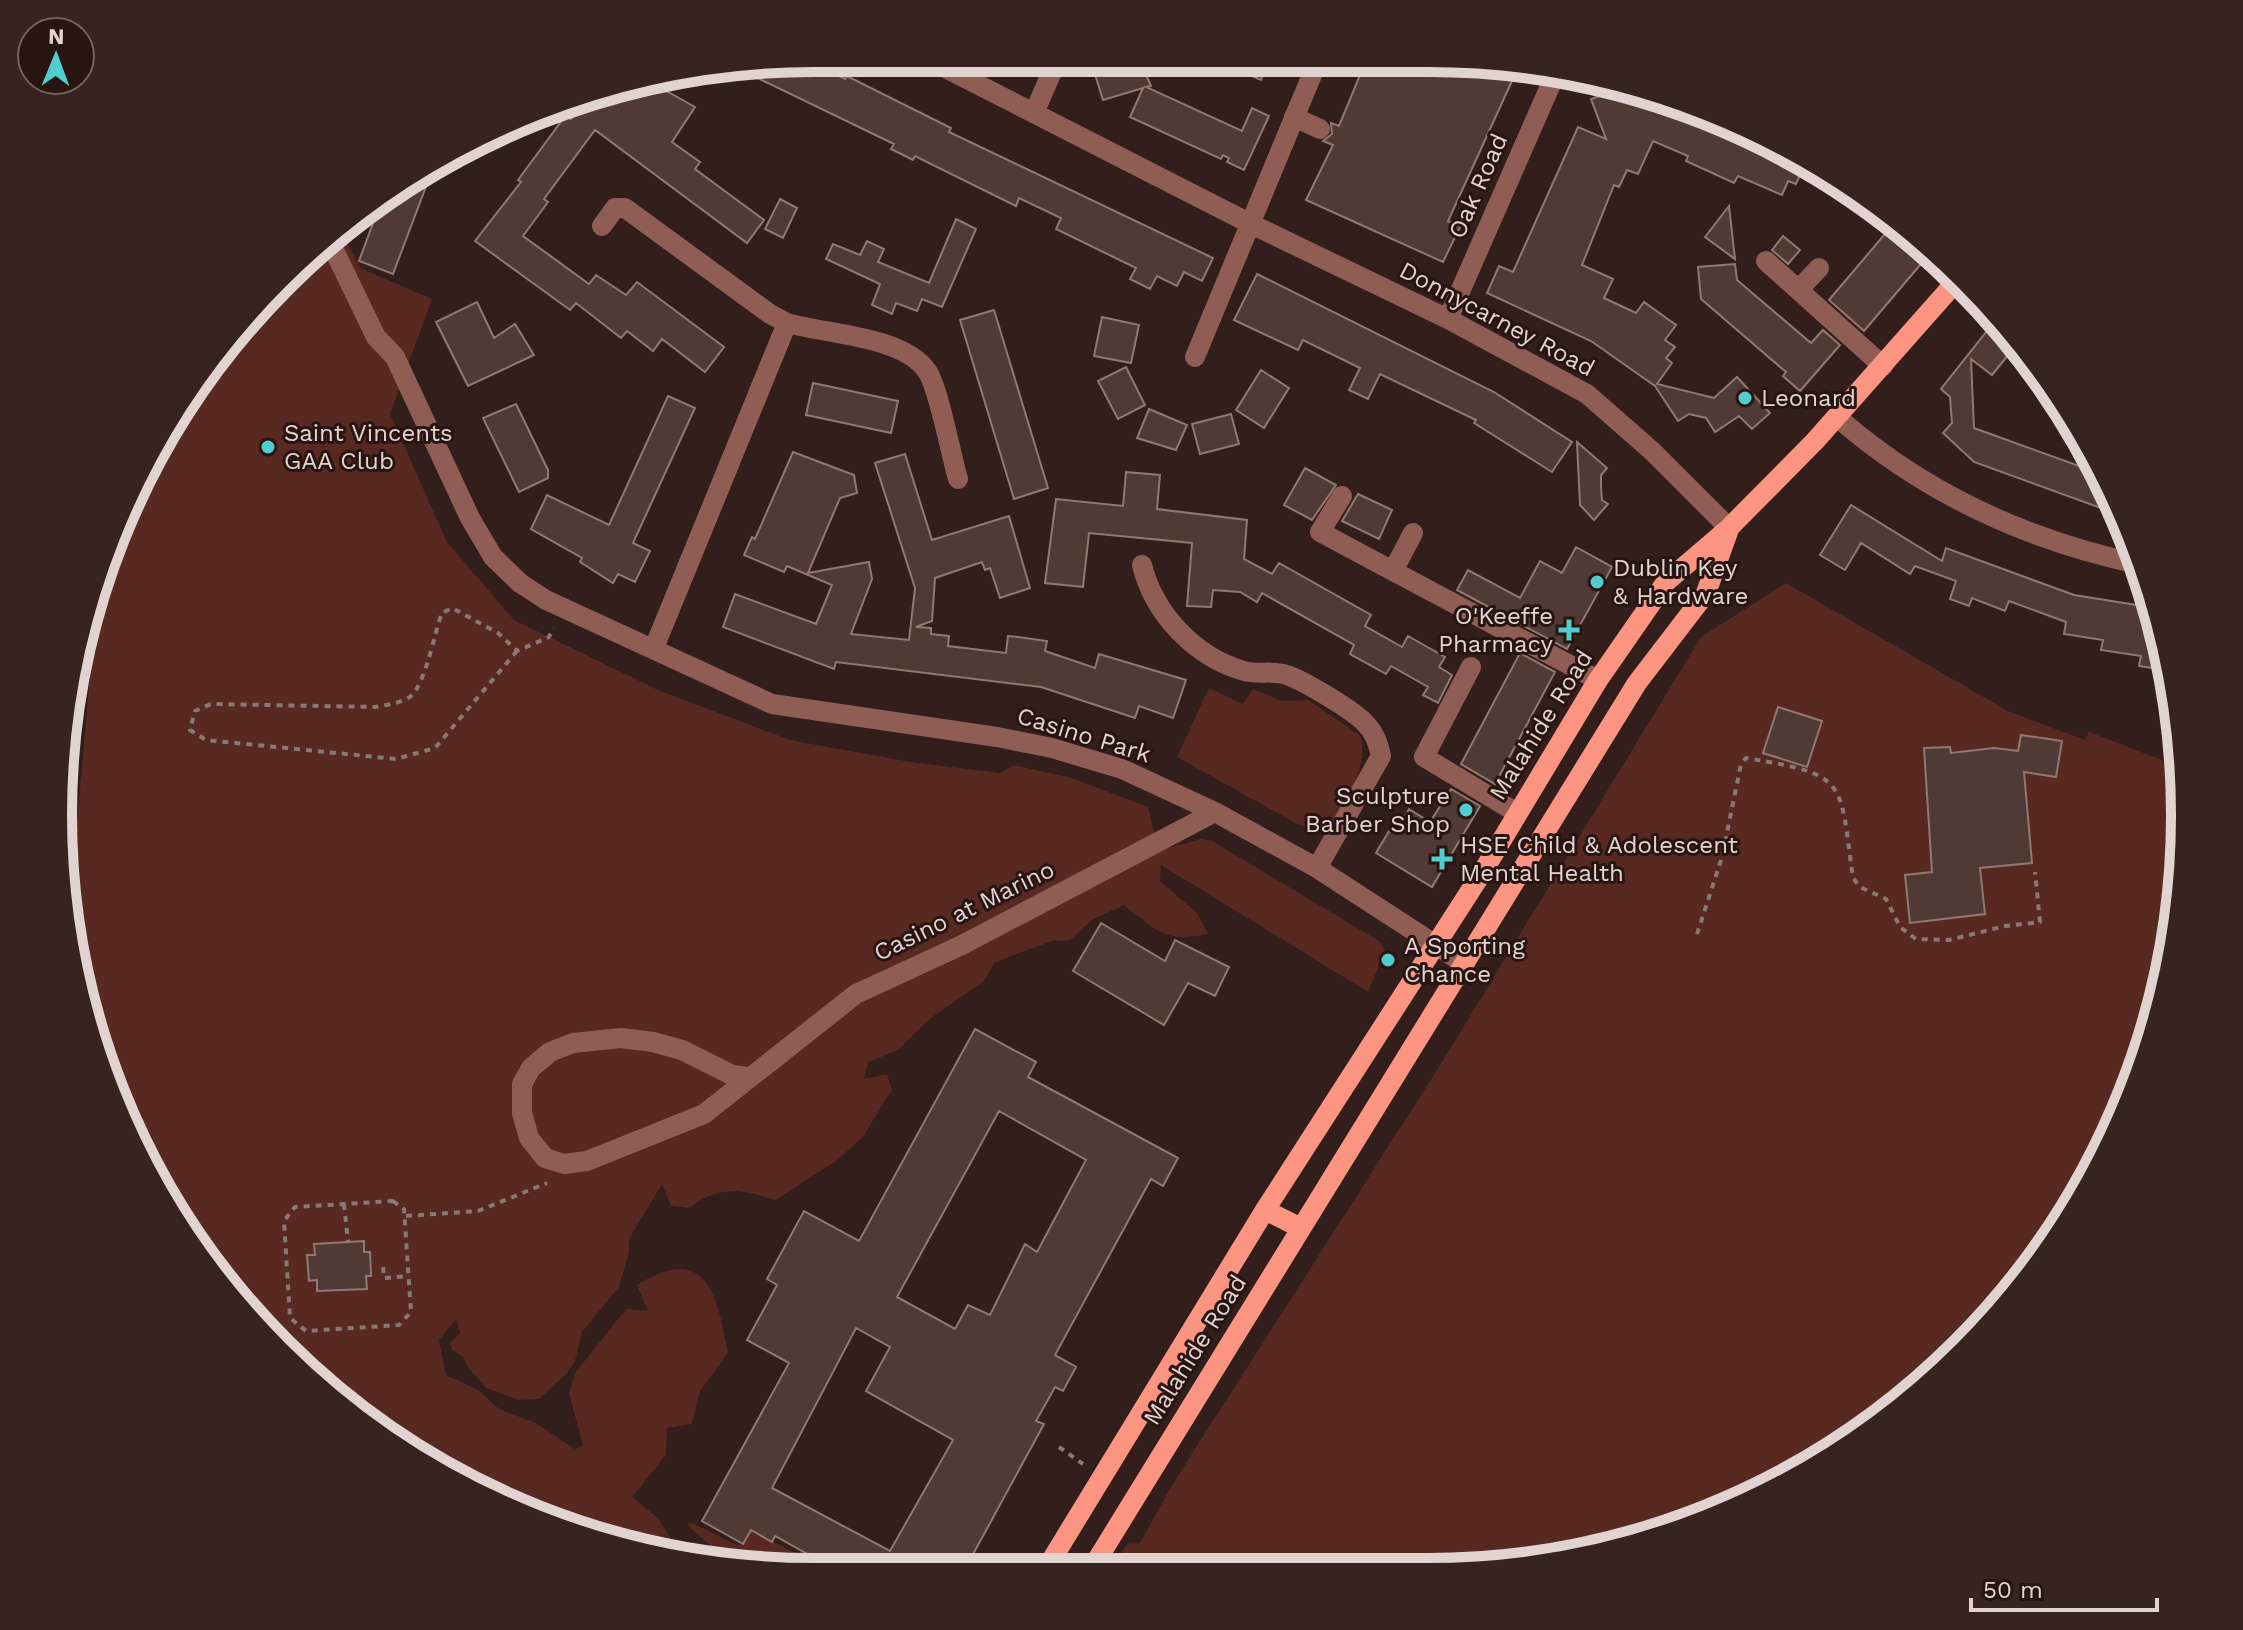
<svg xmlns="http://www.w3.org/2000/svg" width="2243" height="1630" font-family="'Work Sans',sans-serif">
	<rect width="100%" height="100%" fill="#321e1a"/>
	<!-- green -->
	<path fill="#572921" d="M342 231 360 268 432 299 390 414 447 542 514 620 658 690 790 740 911 762 1000 773 1014 765 1072 778 1148 807 1158 851 1201 839 1212 841 1379 941 1385 951 1368 992 1161 865 1160 881 1197 913 1208 934C1165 943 1157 931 1124 905L1092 920 1070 940 1052 941 995 962 983 982 931 1018 898 1050 868 1062 864 1079 887 1074 892 1090 862 1138 835 1162 775 1200C743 1189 717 1185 690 1208L671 1206 662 1184 629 1239V1252L619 1287 582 1332 575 1361 566 1374 539 1399 519 1400 486 1388 467 1366 463 1356 452 1350 450 1343 460 1333 456 1319 439 1340 446 1375 478 1390 499 1409 536 1423 575 1449 583 1446 569 1393 575 1373 626 1309 648 1311 637 1285C708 1241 717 1296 728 1353L700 1391 692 1424 667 1428 666 1455 632 1497 659 1519 679 1553 572 1532 440 1461 422 1460 316 1384 215 1276 115 1104 68 926 90 675 72 673V668L136 481 246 316Z
		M1786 583 2008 711 2085 740 2089 732 2183 768 2179 913 2145 1058 2084 1193 1997 1314 1889 1415 1718 1514 1527 1565 1111 1568 1127 1544 1140 1543 1172 1485 1439 1067 1701 637Z
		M1209 688 1243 704 1253 689 1282 701 1308 700 1360 735C1369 768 1349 791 1334 819L1329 816 1312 828 1299 825 1177 757Z
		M692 1523 737 1545 743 1544 751 1530 828 1570H765L732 1564 687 1525Z"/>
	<!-- building -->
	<path fill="#503a35" stroke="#927873" stroke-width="2" fill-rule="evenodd" d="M1090 58H1139L1151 86 1146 87 1242 131 1252 108 1269 116 1244 170 1227 162 1229 158 1223 155 1221 159 1130 117 1143 88 1103 100Z
		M1209 58H1270L1261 80Z
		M1367 58H1428L1517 70 1448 221 1460 227 1443 262 1306 200 1333 145 1323 141 1332 134 1331 123 1339 126Z
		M804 59 845 79 847 76 951 128 949 132 1213 258 1202 281 1184 272 1177 286 1157 276 1150 289 1130 279 1136 268 1056 229 1061 218 1019 198 1016 206 915 156 913 160 891 149 894 144 737 68Z
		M647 80 695 107 672 142 700 162 695 169 764 220 747 243 595 130 544 199 548 202 523 236 589 284 596 275 626 295 637 282 724 347 705 372 662 339 653 351 627 331 621 338 576 303 570 310 475 241 521 182 518 180 566 115 571 119 586 99 619 84Z
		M1628 86 1804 166 1796 184 1788 181 1782 195 1738 176 1734 183 1686 161 1688 156 1653 141 1638 174 1627 170 1619 187 1614 185 1582 265 1613 279 1604 298 1636 313 1644 302 1676 325 1665 340 1675 347 1666 358 1672 363 1657 384 1714 398 1737 377 1770 413 1752 429 1739 416 1715 432 1706 418 1689 414 1678 421 1655 386 1591 341 1487 293 1499 266 1513 272 1578 127 1606 139 1591 99Z
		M433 168 393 274 359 261 383 196 395 185Z
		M780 199 797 208 783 238 765 229Z
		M1729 206 1735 259 1705 237Z
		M956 219 976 229 942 307 922 299 917 311 896 303 892 314 872 305 880 284 826 259 833 244 860 255 867 241 884 249 878 262 929 283Z
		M1890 228 1926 258 1864 331 1829 300Z
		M1783 236 1800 250 1788 264 1772 250Z
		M1735 264 1737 280 1811 343 1823 330 1840 345 1800 391 1783 376 1786 372 1701 299 1698 267Z
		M1257 274 1494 392 1572 442 1552 472 1474 423 1476 420 1380 374 1368 399 1349 390 1360 368 1303 340 1298 350 1234 320Z
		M477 302 494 338 515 324 534 355 468 386 436 322Z
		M994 310 1048 488 1014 499 960 320Z
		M1102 317 1139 325 1131 363 1094 356Z
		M1994 322 2017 344 1992 375 1971 359 1974 428 2104 475 2120 515 1974 462 1943 433 1952 423 1950 397 1941 389Z
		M1126 367 1145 405 1118 419 1098 381Z
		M1261 370 1289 388 1264 428 1236 410Z
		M813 383 898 401 891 433 806 415Z
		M668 396 695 408 633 543 650 551 635 582 618 574 613 583 580 562 582 558 531 529 547 495 609 525Z
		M516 404 548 470V478L519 492 483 418Z
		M1149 409 1187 425 1176 450 1137 438Z
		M1231 414 1239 444 1200 454 1192 424Z
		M1577 442 1607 468 1601 475V487L1602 500 1608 504 1594 520 1580 505Z
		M793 452 854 475 857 493 840 498 808 573 869 562 872 579 851 634 909 640 915 588 875 463 905 454 932 540 1009 516 1030 588 1000 598 990 568 985 570 982 562 935 578 932 621 916 627 931 628V634L949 636 948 646 1006 653 1008 636 1018 637 1047 641 1045 651 1095 668 1099 654 1186 680 1173 718 1139 706 1135 718 1041 687 836 662 834 669 723 627 735 594 816 624 832 585 787 566 784 572 744 555 752 537 755 539Z
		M1305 468 1336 485 1312 520 1284 505Z
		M1126 472 1160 475 1157 509 1247 520 1244 559 1272 574 1279 563 1371 615 1365 626 1402 647 1408 636 1445 657 1439 667 1452 675 1438 703 1423 695 1428 687 1391 666 1386 674 1350 654 1354 645 1262 593 1257 602 1240 592 1213 590 1211 607 1187 606 1192 543 1089 533 1083 587 1045 583 1056 499 1123 506Z
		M1358 494 1392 510 1379 539 1342 521Z
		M1851 505 1942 561 1946 548 2074 595 2155 608 2163 643 2159 669 2139 666 2141 656 2101 650 2103 640 2064 634 2066 622 2009 601 2005 611 1972 598 1969 606 1950 599 1956 581 1915 566 1910 574 1861 543 1845 570 1820 555Z
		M1576 547 1612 567 1567 649 1457 590 1468 570 1520 598 1540 561 1562 573Z
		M1520 653 1555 672 1495 784 1461 764Z
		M1778 707 1822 721 1807 767 1763 753Z
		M2021 735 2062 741 2056 777 2024 772 2032 863 1980 868 1985 914 1910 923 1905 875 1932 872 1924 748 1950 747 1951 753 1994 748 2018 751Z
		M1451 789 1480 806 1432 887 1376 853 1389 831 1394 833 1409 809 1430 822Z
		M1101 923 1165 961 1175 940 1229 967 1215 996 1188 983 1164 1025 1073 971Z
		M975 1029 1036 1062 1028 1077 1178 1158 1163 1186 1151 1179 1055 1355 1076 1367 1063 1391 1055 1387 1036 1421 1044 1424 965 1569H954L932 1557 925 1569 836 1570 775 1536 772 1542 751 1530 743 1544 702 1521 789 1363 747 1340 777 1285 767 1279 804 1211 859 1241ZM999 1111 1086 1160 1037 1252 1025 1244 990 1315 968 1305 955 1329 897 1297ZM856 1328 890 1347 866 1391 953 1440 890 1551 772 1488Z
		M364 1241V1252H370L371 1276H366L367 1289 317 1291V1280L309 1281 307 1255H315L314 1244Z"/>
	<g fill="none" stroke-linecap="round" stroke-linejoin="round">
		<!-- path -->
		<path stroke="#897874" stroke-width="4" stroke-dasharray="6 6" stroke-linecap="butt" d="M517 651 435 748 396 759 206 740 190 730 195 711 211 704 375 707C386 705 402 703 411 696 426 682 434 634 442 613L452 608 498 633 517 651 549 637 553 628
			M1697 934 1722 857 1741 764 1746 758C1850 775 1839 780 1853 878L1860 887 1886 899 1900 927 1916 939 1949 940 2005 926 2040 922 2035 872
			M393 1201 404 1209 411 1312 399 1325 306 1331 290 1318 284 1221 295 1207Z
			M344 1204 348 1242
			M406 1216 478 1211 547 1183
			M383 1267 384 1278 409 1276
			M1059 1447 1083 1464"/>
		<!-- minor -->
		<path stroke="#8f5d53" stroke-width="20" d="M926 58 1251 224 1448 319 1587 394 1652 451 1729 528
			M1034 113 1058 58
			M1294 117 1320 129
			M602 226 615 208H625L770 314 787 323 654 648
			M330 242 376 337 395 357 470 518 493 557 520 583 546 600 772 704 997 737 1052 748 1122 769 1215 812 1317 868 1465 964
			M1766 261 1883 366
			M1799 289 1819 268
			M1448 319 1555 75
			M787 323C826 334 903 336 927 371 939 388 951 456 958 479
			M1195 357 1319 58
			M1837 417C1924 493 2026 540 2138 564
			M1342 496 1320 532 1393 571
			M1413 533 1393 571 1598 680
			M1142 565C1154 614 1195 657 1244 671 1258 675 1274 670 1287 675 1304 681 1353 710 1365 723 1375 733 1378 743 1381 756L1317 868
			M1471 667 1424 757 1517 813
			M749 1077 732 1075 682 1050 653 1042 621 1038 573 1043 550 1052 531 1068 522 1084V1113L529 1138 545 1158 564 1164 587 1161 704 1114 856 994 962 945 1215 812
			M487 1494 565 1529"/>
		<!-- major -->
		<path stroke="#fb9480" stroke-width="20" d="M1265 1210 1301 1228
			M1092 1568 1637 683 1706 593 1728 532
			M1046 1569 1265 1210 1485 868 1598 680 1666 582 1729 528 1815 441 1954 284"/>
	</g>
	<!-- markers -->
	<g fill="#52cdcf" stroke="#281511" stroke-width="3">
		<circle cx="1745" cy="398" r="8"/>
		<circle cx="268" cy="447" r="8"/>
		<circle cx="1597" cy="582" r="8"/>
		<path d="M1565 618h8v8h8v8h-8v8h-8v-8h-8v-8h8z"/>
		<circle cx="1466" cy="810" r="8"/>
		<path d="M1438 847h8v8h8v8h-8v8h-8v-8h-8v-8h8z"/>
		<circle cx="1388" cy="960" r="8"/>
	</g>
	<g text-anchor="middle" stroke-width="6" stroke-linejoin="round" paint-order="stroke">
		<!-- street labels -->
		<g font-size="24" fill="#e1d3d0" stroke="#281511">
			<text transform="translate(1478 186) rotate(-66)" y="8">Oak Road</text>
			<text transform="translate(1497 319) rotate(28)" y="8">Donnycarney Road</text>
			<text transform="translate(1541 725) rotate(-58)" y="8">Malahide Road</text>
			<text transform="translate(1084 735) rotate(17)" y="8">Casino Park</text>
			<text transform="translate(964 911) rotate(-26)" y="8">Casino at Marino</text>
			<text transform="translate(1195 1350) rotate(-58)" y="8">Malahide Road</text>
		</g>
		<!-- poi labels -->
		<g font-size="24" fill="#e1d3d0" stroke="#281511" text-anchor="start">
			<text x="1761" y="406">Leonard</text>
			<text x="284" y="441">Saint Vincents<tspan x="284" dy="28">GAA Club</tspan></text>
			<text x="1613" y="576">Dublin Key<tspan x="1613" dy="28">&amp; Hardware</tspan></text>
			<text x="1553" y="624" text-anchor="end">O'Keeffe<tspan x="1553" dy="28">Pharmacy</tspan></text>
			<text x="1450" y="804" text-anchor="end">Sculpture<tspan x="1450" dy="28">Barber Shop</tspan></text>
			<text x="1460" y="853">HSE Child &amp; Adolescent<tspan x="1460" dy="28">Mental Health</tspan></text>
			<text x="1404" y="954">A Sporting<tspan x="1404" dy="28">Chance</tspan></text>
		</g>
	</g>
	<!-- crop -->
	<path d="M0 0H2243V1630H0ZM815 72H1428A743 743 0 0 1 2171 815V815A743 743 0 0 1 1428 1558H815A743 743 0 0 1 72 815V815A743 743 0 0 1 815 72Z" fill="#372420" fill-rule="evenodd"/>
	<path fill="none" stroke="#e1d3d0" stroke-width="10" d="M815 72H1428A743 743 0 0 1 2171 815V815A743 743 0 0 1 1428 1558H815A743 743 0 0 1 72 815V815A743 743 0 0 1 815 72Z"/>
	<!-- north arrow -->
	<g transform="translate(56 56) rotate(1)"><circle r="38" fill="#281511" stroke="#72615d" stroke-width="2"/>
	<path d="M0-6L14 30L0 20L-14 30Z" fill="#52cdcf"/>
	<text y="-12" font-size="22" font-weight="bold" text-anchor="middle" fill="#e1d3d0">N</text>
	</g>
	<!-- scale -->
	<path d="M1971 1598v12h186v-12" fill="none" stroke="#e1d3d0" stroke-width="4"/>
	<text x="1983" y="1598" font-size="24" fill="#e1d3d0" stroke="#281511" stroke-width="6" paint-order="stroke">50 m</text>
</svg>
